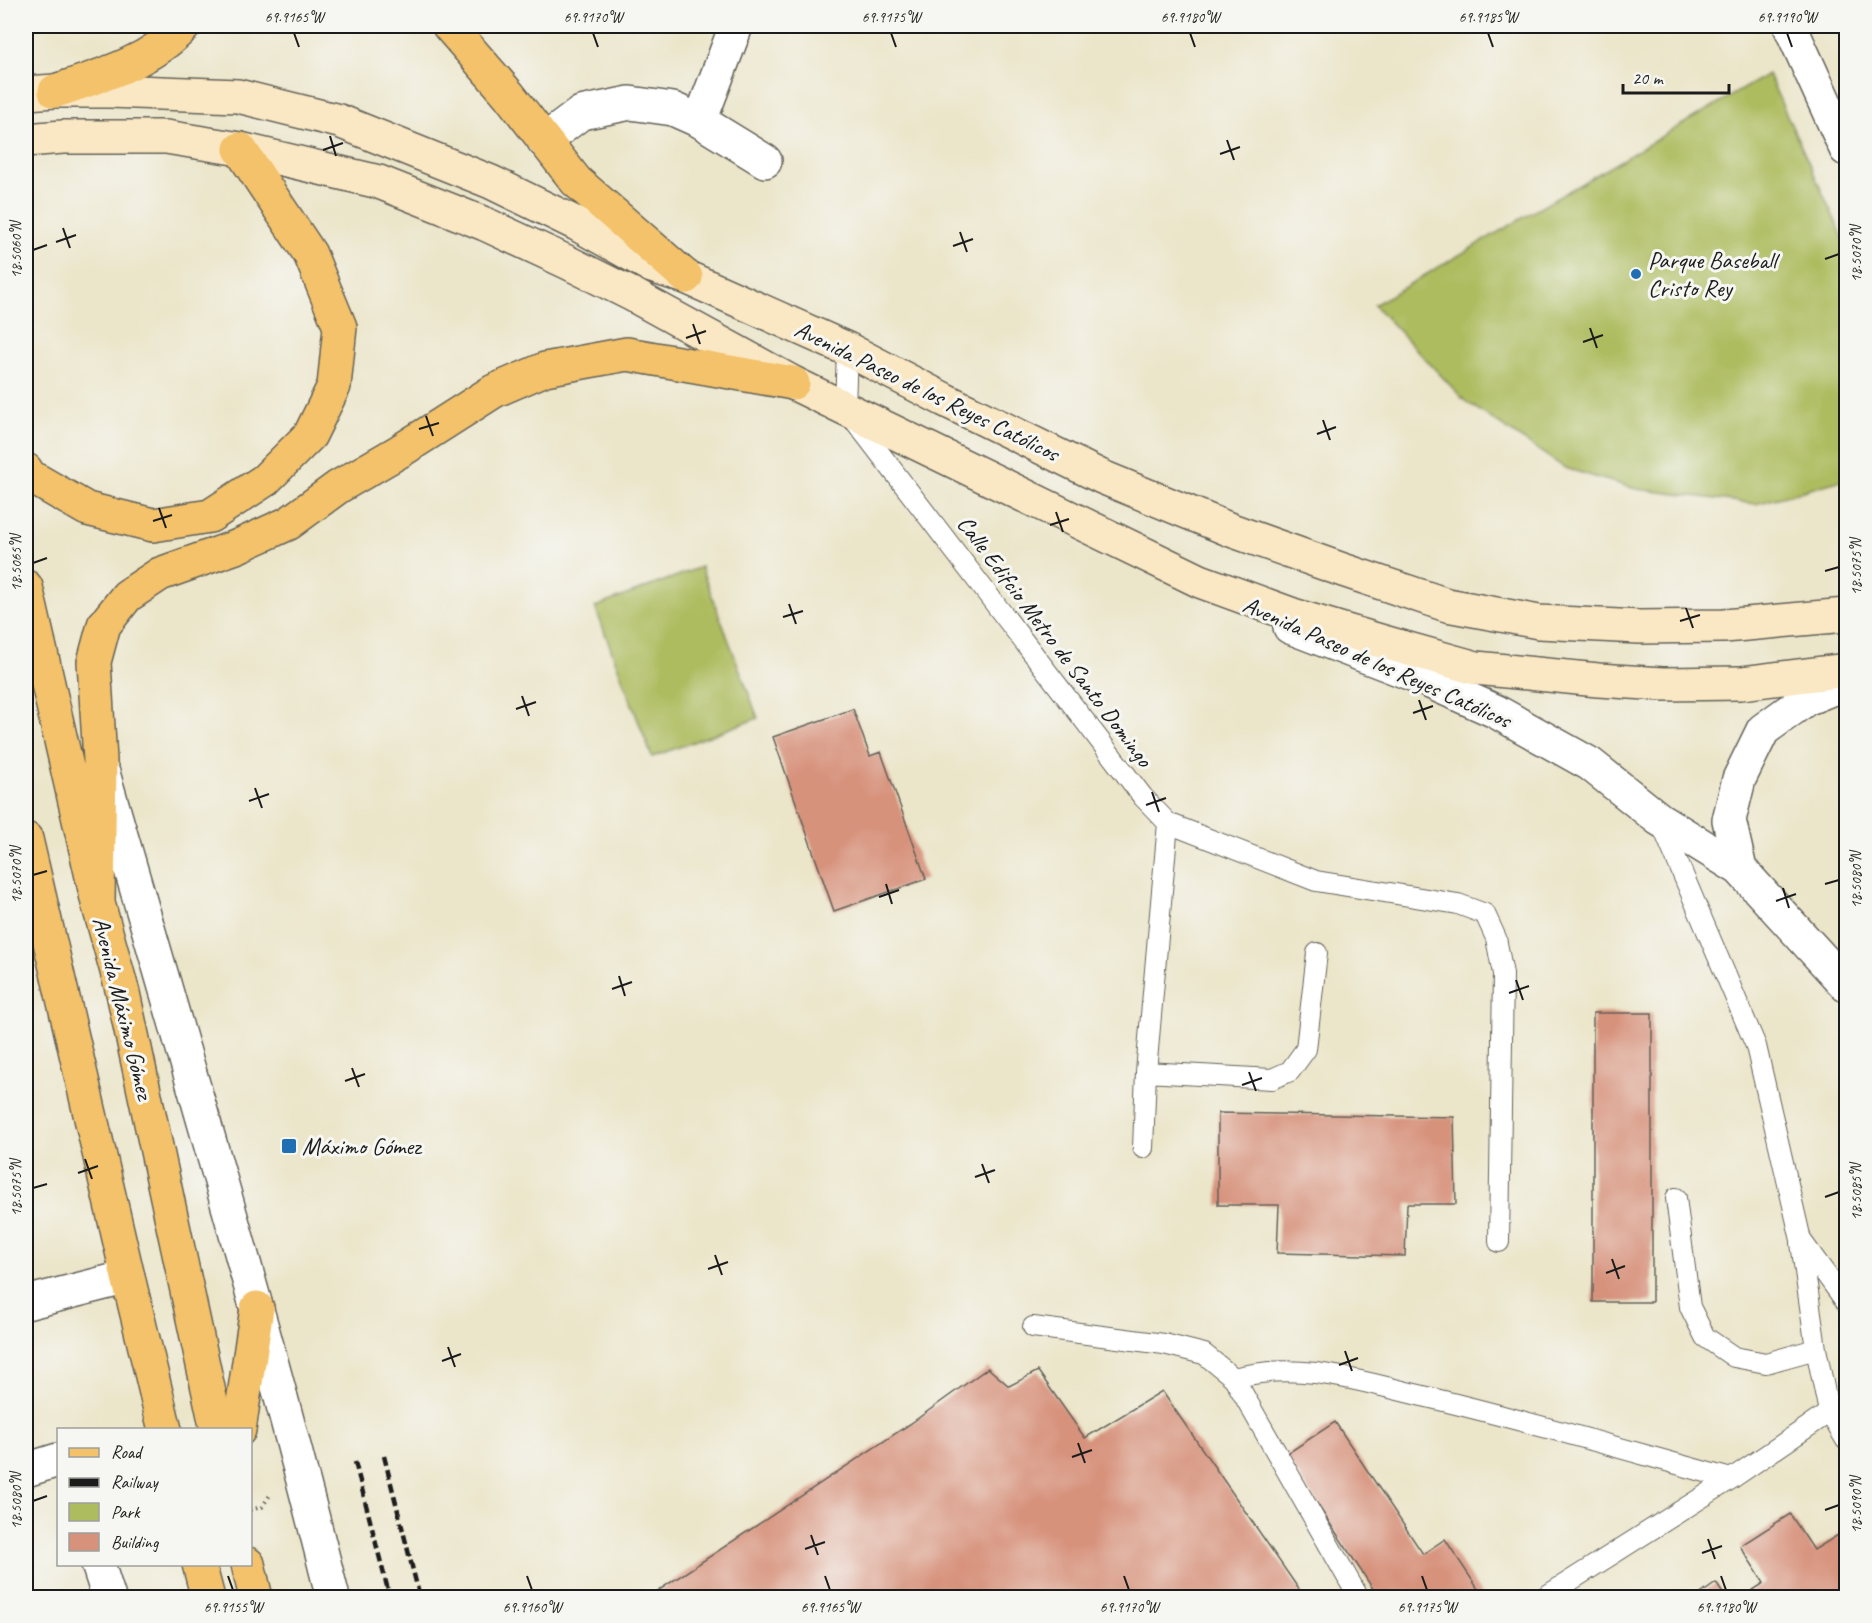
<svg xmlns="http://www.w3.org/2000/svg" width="1872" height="1623" font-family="Caveat,sans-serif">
	<rect width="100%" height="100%" fill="#f6f6f2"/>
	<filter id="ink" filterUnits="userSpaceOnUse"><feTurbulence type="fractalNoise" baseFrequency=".0167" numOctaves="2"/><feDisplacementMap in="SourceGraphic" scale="12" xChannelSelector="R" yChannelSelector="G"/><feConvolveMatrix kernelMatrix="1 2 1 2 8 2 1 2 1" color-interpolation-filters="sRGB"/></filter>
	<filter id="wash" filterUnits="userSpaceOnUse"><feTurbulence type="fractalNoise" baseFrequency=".008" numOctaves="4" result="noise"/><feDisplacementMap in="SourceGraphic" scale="24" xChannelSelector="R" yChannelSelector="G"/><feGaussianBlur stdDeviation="1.35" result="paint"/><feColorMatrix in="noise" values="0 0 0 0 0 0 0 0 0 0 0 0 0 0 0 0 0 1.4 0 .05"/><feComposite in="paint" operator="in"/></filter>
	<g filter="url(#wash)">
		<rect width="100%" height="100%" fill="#ebe5c9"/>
		<!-- green -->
		<path fill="#adbc5f" stroke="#646c3e" stroke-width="1.5" d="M1768 74 1846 244V479L1756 504 1636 489 1565 468 1465 401 1374 305Z
			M701 567 758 718 652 757 595 607Z"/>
		<g id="blocks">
			<!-- building -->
			<path fill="#d7927c" d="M853 709 870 756 881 752 926 879 834 911 773 737Z
				M1593 1013H1652V1302H1593Z
				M1218 1113 1454 1117 1456 1204H1407L1405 1256 1277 1253 1279 1205H1218Z
				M988 1368 1009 1386 1038 1371 1085 1438 1162 1391 1305 1598H647L910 1424Z
				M1335 1422 1423 1554 1445 1539 1484 1598H1379L1285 1455Z
				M1790 1514 1814 1550 1846 1530V1598H1741L1764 1583 1740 1546Z
				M1716 1583 1726 1598H1695Z"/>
		</g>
	</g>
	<g filter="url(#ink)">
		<use href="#blocks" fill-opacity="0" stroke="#646259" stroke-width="1.5"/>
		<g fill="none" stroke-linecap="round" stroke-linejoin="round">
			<!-- lane casing -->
			<g stroke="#646259" stroke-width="22">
				<path id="lane" d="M847 349 845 408 1143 797 1168 823 1316 881 1458 904 1485 914 1496 938 1503 974 1499 1242
					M1661 823 1756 1046 1801 1240 1846 1302
					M1146 1072 1272 1079 1290 1071 1306 1049 1317 953
					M1143 1148 1146 1072 1168 823
					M1676 1198 1690 1307 1705 1337 1734 1357 1766 1363 1816 1349
					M1801 1243 1816 1349 1829 1412 1846 1440
					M1033 1327 1164 1344 1204 1354 1234 1378 1359 1598
					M1234 1378C1300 1360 1362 1382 1427 1397 1529 1421 1629 1451 1731 1479
					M1543 1598 1731 1479 1846 1401"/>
			</g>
			<!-- street casing -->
			<g stroke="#646259" stroke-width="36">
				<path id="street" d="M1790 26 1846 149
					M700 121 736 26
					M544 141 581 113 630 103 673 109 700 121 765 161
					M1290 627 1417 676 1495 711 1590 764 1659 819 1740 869 1846 985
					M103 773C182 1047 264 1320 333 1598
					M1740 869 1729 820 1739 779 1763 730 1806 699 1846 683
					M26 1303 128 1277
					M26 1470 58 1460
					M98 1564 109 1598"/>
			</g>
			<!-- secondary casing -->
			<g stroke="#646259" stroke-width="36">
				<path id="secondary" d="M26 93 55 91H110L238 96 339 121 491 182 577 224 652 266 686 277 847 349 945 400 1102 477 1231 530 1340 569 1447 605 1539 622 1639 627 1724 626 1846 615
					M26 140 63 137H166L240 149 379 182 485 224 567 262 633 295 793 383 1200 581 1293 615 1380 641 1476 668 1598 680 1663 684 1741 683 1846 670"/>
			</g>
			<!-- primary casing -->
			<g stroke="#646259" stroke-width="36">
				<path id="primary" d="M449 26 509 95 576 181 686 277
					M55 91C101 76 150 62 184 26
					M26 470 28 475 87 509 153 525 210 516 265 480 310 435 334 386 340 327 310 254 240 149
					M26 587 98 903 123 993 217 1430
					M26 839 128 1277 165 1430
					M98 903 100 760 94 662 104 625 127 596 160 574 236 547 289 523 338 487 400 451 494 391 545 369 627 354 793 383
					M239 1430 257 1308
					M199 1564 208 1598
					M248 1564 256 1598"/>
			</g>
			<!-- path -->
			<path stroke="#646259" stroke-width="4" stroke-dasharray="1.5 4.5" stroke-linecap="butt" d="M250 1510 262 1507 270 1495"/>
			<!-- lane -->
			<use href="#lane" stroke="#fff" stroke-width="20"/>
			<!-- street -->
			<use href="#street" stroke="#fff" stroke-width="33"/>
			<!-- secondary -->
			<use href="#secondary" stroke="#fae7c3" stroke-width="33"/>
			<!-- primary -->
			<use href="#primary" stroke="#f3c26a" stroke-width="33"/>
			<!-- rail -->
			<path stroke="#1c1c1c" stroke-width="4.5" stroke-dasharray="9 4.5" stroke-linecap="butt" d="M384 1456 420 1598
				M355 1462 390 1598"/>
		</g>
	</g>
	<!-- ticks -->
	<path fill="none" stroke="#1c1c1c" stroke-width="2" d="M294 33 299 47M593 33 598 47M891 33 896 47M1190 33 1195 47M1488 33 1493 47M1787 33 1792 47M330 136 336 156M1227 140 1234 160M323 150 343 143M1220 154 1240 147M63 228 70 248M960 232 967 252M56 242 76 235M953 246 973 239M33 250 47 245M1825 259 1839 254M693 324 700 344M1590 328 1597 348M686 338 706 331M1583 342 1603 335M426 416 433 436M1323 420 1330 440M419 429 439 423M1317 434 1336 427M159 508 166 528M1056 512 1063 532M153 521 172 515M1050 525 1069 519M33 563 47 558M1825 571 1839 567M789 604 796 624M1686 608 1693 628M783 617 803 611M1680 621 1700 615M522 696 529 716M1419 700 1426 720M516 709 536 702M1413 713 1433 706M255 788 262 808M1152 792 1159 812M249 801 269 794M1146 805 1166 798M33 875 47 871M886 884 892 904M1825 884 1839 880M1783 888 1789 908M879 897 899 890M1776 901 1796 894M619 976 625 996M1516 980 1523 1000M612 989 632 982M1509 993 1529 986M352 1068 359 1087M1249 1072 1256 1091M345 1081 365 1074M1242 1085 1262 1078M85 1159 92 1179M982 1164 989 1183M78 1173 98 1166M975 1177 995 1170M33 1188 47 1184M1825 1197 1839 1192M715 1255 722 1275M1612 1259 1619 1279M708 1269 728 1262M1606 1273 1625 1266M448 1347 455 1367M1345 1351 1352 1371M442 1361 461 1354M1339 1365 1358 1358M1078 1443 1085 1463M1072 1457 1092 1450M33 1501 47 1496M1825 1510 1839 1505M811 1535 818 1555M1708 1539 1715 1559M805 1549 825 1542M1702 1553 1722 1546M228 1576 233 1590M527 1576 532 1590M825 1576 830 1590M1124 1576 1129 1590M1422 1576 1427 1590M1721 1576 1726 1590"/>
	<!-- markers -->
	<g fill="#1f6fb2" stroke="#f6f6f2" stroke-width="2">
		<circle cx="1636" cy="274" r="6"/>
		<rect x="281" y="1138" width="16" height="16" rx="3"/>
	</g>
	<g text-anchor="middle" stroke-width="6" stroke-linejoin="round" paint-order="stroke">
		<!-- poi labels -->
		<g font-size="24" fill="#1c1c1c" stroke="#f6f6f2" text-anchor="start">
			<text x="1648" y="268">Parque Baseball<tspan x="1648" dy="28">Cristo Rey</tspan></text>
			<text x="302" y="1154">Máximo Gómez</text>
		</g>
		<!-- street labels -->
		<g font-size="24" fill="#1c1c1c" stroke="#f6f6f2">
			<text transform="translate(927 391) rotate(26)" y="8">Avenida Paseo de los Reyes Católicos</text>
			<text transform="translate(1055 641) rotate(53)" y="8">Calle Edifcio Metro de Santo Domingo</text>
			<text transform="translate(1377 662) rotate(24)" y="8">Avenida Paseo de los Reyes Católicos</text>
			<text transform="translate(123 1008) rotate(76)" y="8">Avenida Máximo Gómez</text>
		</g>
	</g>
	<!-- margin -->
	<rect width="1872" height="1623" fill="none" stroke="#f6f6f2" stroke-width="66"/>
	<!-- legend -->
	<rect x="57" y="1428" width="195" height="138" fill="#f6f6f2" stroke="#9f9f9c" stroke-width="1.5"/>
	<rect x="69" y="1448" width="30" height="9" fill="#f3c26a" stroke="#9f9f9c" stroke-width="1.5"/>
	<text x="111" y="1458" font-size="18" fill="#1c1c1c">Road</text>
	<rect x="69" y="1478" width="30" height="9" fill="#1c1c1c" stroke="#9f9f9c" stroke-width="1.5"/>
	<text x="111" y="1488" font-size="18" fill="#1c1c1c">Railway</text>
	<rect x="69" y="1503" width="30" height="18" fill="#adbc5f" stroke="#9f9f9c" stroke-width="1.5"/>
	<text x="111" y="1518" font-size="18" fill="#1c1c1c">Park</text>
	<rect x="69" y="1533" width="30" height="18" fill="#d7927c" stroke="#9f9f9c" stroke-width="1.5"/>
	<text x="111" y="1548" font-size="18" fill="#1c1c1c">Building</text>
	<!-- scale -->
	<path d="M1623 84v9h106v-9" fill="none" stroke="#1c1c1c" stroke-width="3"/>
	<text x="1632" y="84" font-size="18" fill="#1c1c1c" stroke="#f6f6f2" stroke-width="4.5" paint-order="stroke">20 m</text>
	<rect x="33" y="33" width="1806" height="1557" fill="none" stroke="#1c1c1c" stroke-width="2"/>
	<g font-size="15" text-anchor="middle" fill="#1c1c1c">
		<text x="294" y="22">69.9165°W</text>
		<text x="593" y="22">69.9170°W</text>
		<text x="891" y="22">69.9175°W</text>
		<text x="1190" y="22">69.9180°W</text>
		<text x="1488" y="22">69.9185°W</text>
		<text x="1787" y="22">69.9190°W</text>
		<text transform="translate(16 250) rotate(-90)" y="5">18.5060°N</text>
		<text transform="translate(1856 254) rotate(-90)" y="5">18.5070°N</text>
		<text transform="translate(16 563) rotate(-90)" y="5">18.5065°N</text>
		<text transform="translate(1856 567) rotate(-90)" y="5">18.5075°N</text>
		<text transform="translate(16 875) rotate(-90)" y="5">18.5070°N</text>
		<text transform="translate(1856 880) rotate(-90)" y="5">18.5080°N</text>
		<text transform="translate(16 1188) rotate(-90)" y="5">18.5075°N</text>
		<text transform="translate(1856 1192) rotate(-90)" y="5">18.5085°N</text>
		<text transform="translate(16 1501) rotate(-90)" y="5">18.5080°N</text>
		<text transform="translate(1856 1505) rotate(-90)" y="5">18.5090°N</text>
		<text x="233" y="1612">69.9155°W</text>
		<text x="532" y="1612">69.9160°W</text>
		<text x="830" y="1612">69.9165°W</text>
		<text x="1129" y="1612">69.9170°W</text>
		<text x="1427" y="1612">69.9175°W</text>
		<text x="1726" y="1612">69.9180°W</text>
	</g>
</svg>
